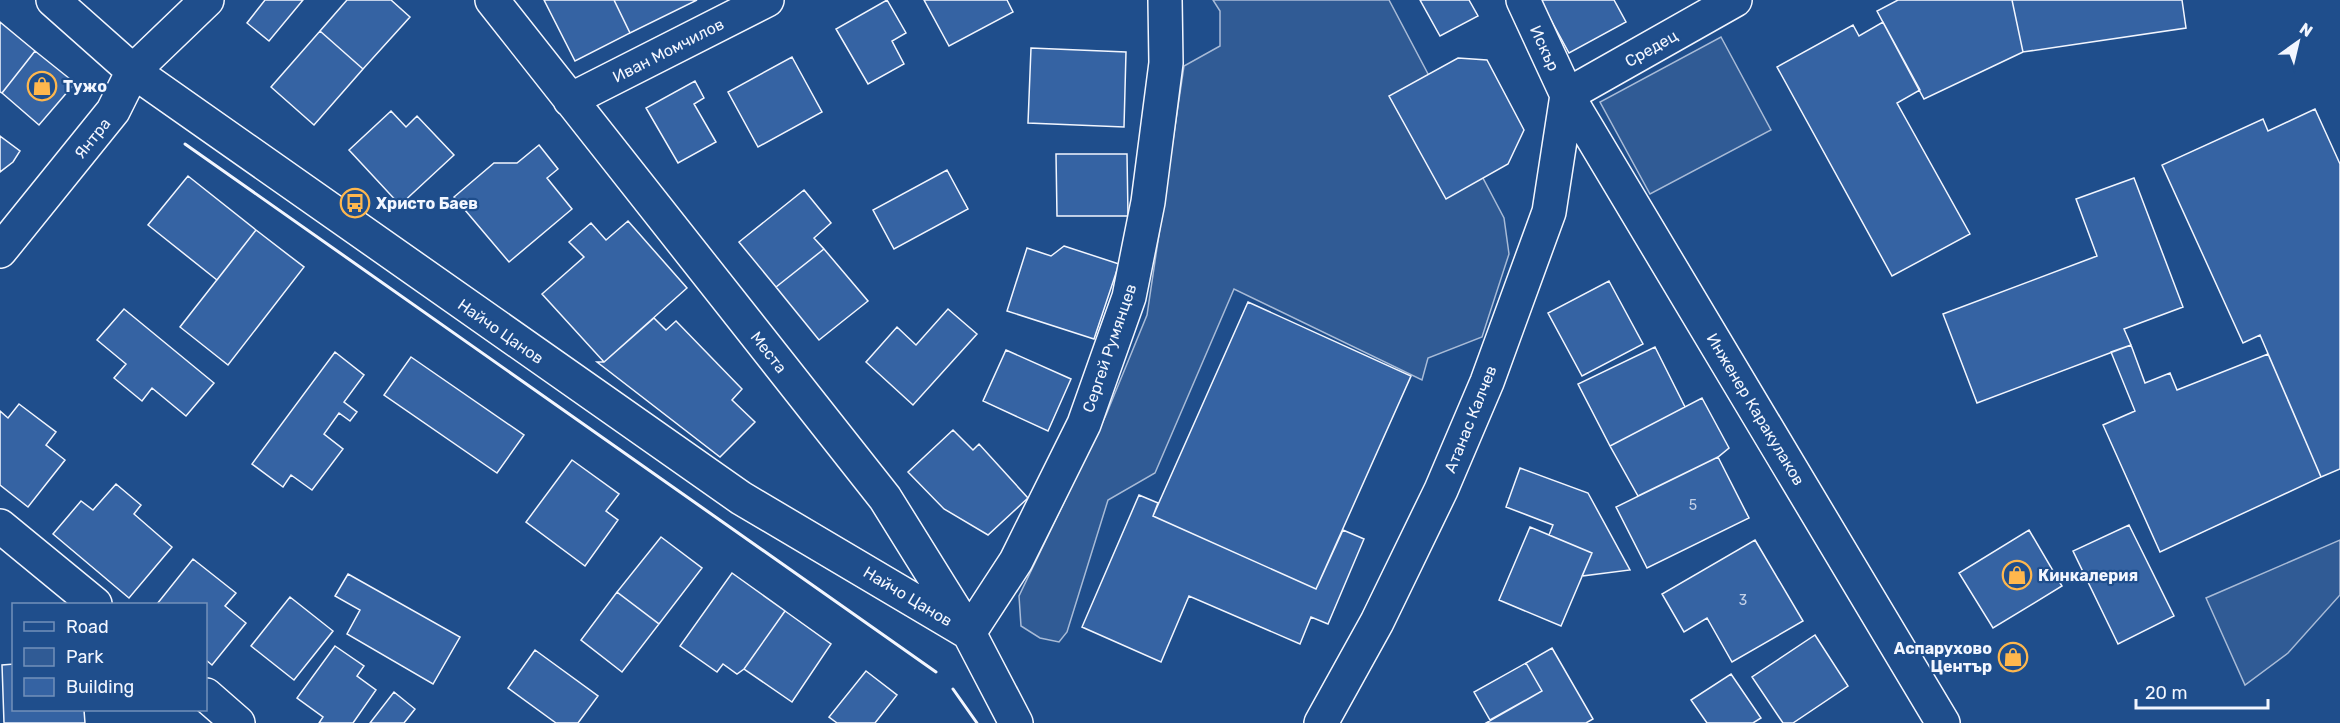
<svg xmlns="http://www.w3.org/2000/svg" width="2340" height="723" font-family="Rubik,sans-serif">
	<rect width="100%" height="100%" fill="#1f4e8c"/>
	<!-- green -->
	<path fill="#305b95" stroke="#a8bbd7" stroke-width="1.5" d="M1213 0H1389L1504 218 1509 254 1482 337 1428 358 1422 380 1234 289 1155 473 1108 500 1067 632 1059 642 1040 638 1021 626 1019 596 1106 415 1147 315 1184 66 1220 46V11Z
		M1721 37 1771 130 1650 194 1600 102Z
		M2340 540V595L2288 653 2245 685 2206 598Z"/>
	<!-- building -->
	<path fill="#3563a3" stroke="#f2f6ff" stroke-width="1.5" d="M265 0H303L269 41 247 23Z
		M347 0H391L410 17 363 69 320 31Z
		M544 0H614L630 33 575 61Z
		M614 0H697L630 33Z
		M887 0 906 33 892 41 904 64 868 84 836 29Z
		M924 0H1007L1013 12 949 46Z
		M1420 0H1469L1478 16 1440 36Z
		M1540 0H1614L1626 22 1569 53Z
		M1898 0H2012L2023 52 1924 99 1877 11Z
		M2012 0H2182L2186 28 2023 52Z
		M0 22 35 51 2 93 0 92Z
		M1883 22 1920 90 1897 103 1970 234 1892 276 1777 67 1853 25 1859 36Z
		M320 31 363 69 314 125 271 87Z
		M1031 48 1126 52 1124 127 1028 123Z
		M35 51 75 83 39 125 2 93Z
		M792 57 822 112 758 147 728 92Z
		M1458 58 1487 60 1524 130 1508 164 1446 199 1389 96Z
		M695 81 704 98 694 104 716 142 678 163 646 108Z
		M2315 109 2340 164V469L2321 477 2260 335 2243 343 2162 165 2263 119 2268 131Z
		M391 111 406 127 417 116 454 155 400 205 349 150Z
		M0 136 20 151 13 162 0 172Z
		M539 145 558 169 547 178 572 209 509 262 454 197 494 163H517Z
		M1056 154H1127L1128 216H1057Z
		M947 170 968 209 894 249 873 210Z
		M188 176 256 230 217 280 148 225Z
		M2134 178 2183 307 2124 329 2131 345 1977 403 1943 314 2097 256 2076 199Z
		M804 190 831 223 814 238 824 249 776 287 739 242Z
		M628 221 687 288 604 362 542 294 584 257 569 242 591 223 606 240Z
		M256 230 304 267 228 365 180 327Z
		M1064 246 1119 264 1094 339 1007 311 1027 248 1051 256Z
		M824 249 868 301 819 340 776 287Z
		M1609 281 1643 344 1582 376 1548 313Z
		M1248 302 1411 376 1316 589 1153 516Z
		M124 309 214 383 186 416 152 388 142 401 114 378 126 364 97 340Z
		M948 309 977 334 913 405 866 362 897 327 916 345Z
		M654 318 666 330 676 321 742 389 732 400 755 422 720 457 597 362H604Z
		M2131 345 2145 383 2170 373 2177 390 2268 354 2321 477 2160 552 2103 425 2135 411 2111 352Z
		M1655 347 1685 407 1610 446 1578 384Z
		M1006 350 1071 379 1048 431 983 401Z
		M335 352 364 375 344 402 357 412 350 421 339 413 324 434 343 449 312 490 291 475 283 487 252 464Z
		M411 357 524 435 497 473 384 395Z
		M1702 398 1729 448 1718 457 1638 496 1610 446Z
		M19 404 56 432 46 445 65 460 28 507 0 485V411L8 418Z
		M953 430 973 450 979 444 1028 498 988 535 944 509 908 472Z
		M1718 457 1749 518 1647 568 1616 507Z
		M572 460 619 494 606 511 618 520 585 566 526 522Z
		M1520 468 1588 493 1630 570 1582 576 1592 553 1549 535 1553 525 1506 507Z
		M116 484 141 505 134 514 172 547 129 598 53 534 81 501 93 510Z
		M1139 495 1158 503 1153 516 1316 589 1343 530 1364 539 1328 624 1311 617 1300 644 1189 596 1161 662 1082 627Z
		M2129 525 2174 616 2118 644 2073 551Z
		M1530 527 1592 553 1561 626 1499 600Z
		M2029 530 2062 586 1993 628 1959 573Z
		M661 537 702 568 659 624 617 592Z
		M1755 540 1803 621 1732 662 1707 618 1684 632 1662 594Z
		M193 559 236 593 225 606 246 623 212 665 206 660V604H157Z
		M732 573 785 611 744 669 737 674 723 664 717 672 680 646Z
		M348 574 460 637 433 684 347 634 360 610 335 596Z
		M617 592 659 624 622 672 581 640Z
		M290 597 333 631 294 680 251 646Z
		M785 611 831 644 792 702 744 669Z
		M1815 635 1848 686 1793 723H1783L1752 677Z
		M335 646 364 666 357 676 376 690 353 723H319L323 717 297 698Z
		M1552 648 1593 719 1586 723H1486L1542 691 1526 663Z
		M535 650 598 696 578 723H556L508 688Z
		M1526 663 1542 691 1490 720 1474 692Z
		M14 664V710H84L85 723H4L2 665Z
		M866 671 897 695 875 723H837L829 717Z
		M1731 674 1761 718 1753 723H1707L1691 700Z
		M394 692 415 709 404 723H370Z"/>
	<g fill="none" stroke-linecap="round" stroke-linejoin="round">
		<!-- minor casing -->
		<g stroke="#f2f6ff" stroke-width="36">
			<path id="minor" d="M53 0 133 71 741 498 969 633
				M492 0 885 498 969 633 1016 723
				M1523 0 1567 95 1943 723
				M1567 95 1735 0
				M570 100 767 0
				M0 251 113 111 133 71 207 0
				M0 526 95 604
				M969 633 1016 561 1084 424 1129 297 1148 202 1166 63 1165 0
				M206 695 238 723
				M1321 723 1377 622 1441 490 1487 382 1549 212 1567 95"/>
		</g>
		<!-- minor -->
		<use href="#minor" stroke="#1f4e8c" stroke-width="33"/>
		<!-- wall -->
		<path stroke="#f2f6ff" stroke-width="3" d="M185 144 936 672
			M953 689 977 723"/>
	</g>
	<!-- icons -->
	<defs>
		<g id="shop-ring" transform="scale(1.5)"><circle r="9.5" fill="#1f4e8c" stroke="#ffb74d" stroke-width="1.5"/><path d="M-5-2.5h2.3a2.7 3.5 0 0 1 5.4 0H5L5.5 6h-11ZM-1.5-2.5h3a1.5 2.3 0 0 0-3 0Z" fill="#ffb74d"/></g>
		<g id="bus-ring" transform="scale(1.5)"><circle r="9.5" fill="#1f4e8c" stroke="#ffb74d" stroke-width="1.5"/><path d="M-5-6H5V4H4V6H2V4H-2V6H-4V4H-5ZM-3.5-4V0h7V-4ZM-3.5 1.2v1.5H-2V1.2ZM2 1.2v1.5H3.5V1.2Z" fill="#ffb74d"/></g>
	</defs>
	<g fill-rule="evenodd">
		<use href="#shop-ring" x="42" y="86"/>
		<use href="#bus-ring" x="355" y="203"/>
		<use href="#shop-ring" x="2017" y="575"/>
		<use href="#shop-ring" x="2013" y="657"/>
	</g>
	<g text-anchor="middle" stroke-width="4.5" stroke-linejoin="round" paint-order="stroke">
		<!-- number labels -->
		<g font-size="14" fill="#c3d1e8">
			<text x="1693" y="510">5</text>
			<text x="1743" y="605">3</text>
		</g>
		<!-- street labels -->
		<g font-size="16" fill="#f2f6ff" stroke="#1f4e8c">
			<text transform="translate(1545 48) rotate(65)" y="6">Искър</text>
			<text transform="translate(1651 48) rotate(-30)" y="6">Средец</text>
			<text transform="translate(668 50) rotate(-27)" y="6">Иван Момчилов</text>
			<text transform="translate(92 138) rotate(-51)" y="6">Янтра</text>
			<text transform="translate(501 331) rotate(35)" y="6">Найчо Цанов</text>
			<text transform="translate(1109 348) rotate(-71)" y="6">Сергей Румянцев</text>
			<text transform="translate(769 352) rotate(52)" y="6">Места</text>
			<text transform="translate(1756 409) rotate(59)" y="6">Инженер Каракулаков</text>
			<text transform="translate(1470 419) rotate(-68)" y="6">Атанас Калчев</text>
			<text transform="translate(908 596) rotate(31)" y="6">Найчо Цанов</text>
		</g>
		<!-- poi labels -->
		<g font-size="16" font-weight="bold" fill="#f2f6ff" stroke="#1f4e8c" text-anchor="start">
			<text x="63" y="92">Тужо</text>
			<text x="376" y="209">Христо Баев</text>
			<text x="2038" y="581">Кинкалерия</text>
			<text x="1992" y="654" text-anchor="end">Аспарухово<tspan x="1992" dy="18">Център</tspan></text>
		</g>
	</g>
	<!-- legend -->
	<rect x="12" y="603" width="195" height="108" fill="#1f4e8c" stroke="#7391ba" stroke-width="1.5"/>
	<rect x="24" y="622" width="30" height="9" fill="#1f4e8c" stroke="#7391ba" stroke-width="1.5"/>
	<text x="66" y="633" font-size="18" fill="#f2f6ff">Road</text>
	<rect x="24" y="648" width="30" height="18" fill="#305b95" stroke="#7391ba" stroke-width="1.5"/>
	<text x="66" y="663" font-size="18" fill="#f2f6ff">Park</text>
	<rect x="24" y="678" width="30" height="18" fill="#3563a3" stroke="#7391ba" stroke-width="1.5"/>
	<text x="66" y="693" font-size="18" fill="#f2f6ff">Building</text>
	<!-- north arrow -->
	<g transform="translate(2298 42) rotate(34)" stroke="#1f4e8c" stroke-width="4.5" paint-order="stroke">
	<path d="M0-4.5L10 22L0 15L-10 22Z" fill="#f2f6ff"/>
	<text y="-9" font-size="16" font-weight="bold" text-anchor="middle" fill="#f2f6ff">N</text>
	</g>
	<!-- scale -->
	<path d="M2136 699v9h132v-9" fill="none" stroke="#f2f6ff" stroke-width="3"/>
	<text x="2145" y="699" font-size="18" fill="#f2f6ff" stroke="#1f4e8c" stroke-width="4.5" paint-order="stroke">20 m</text>
</svg>
